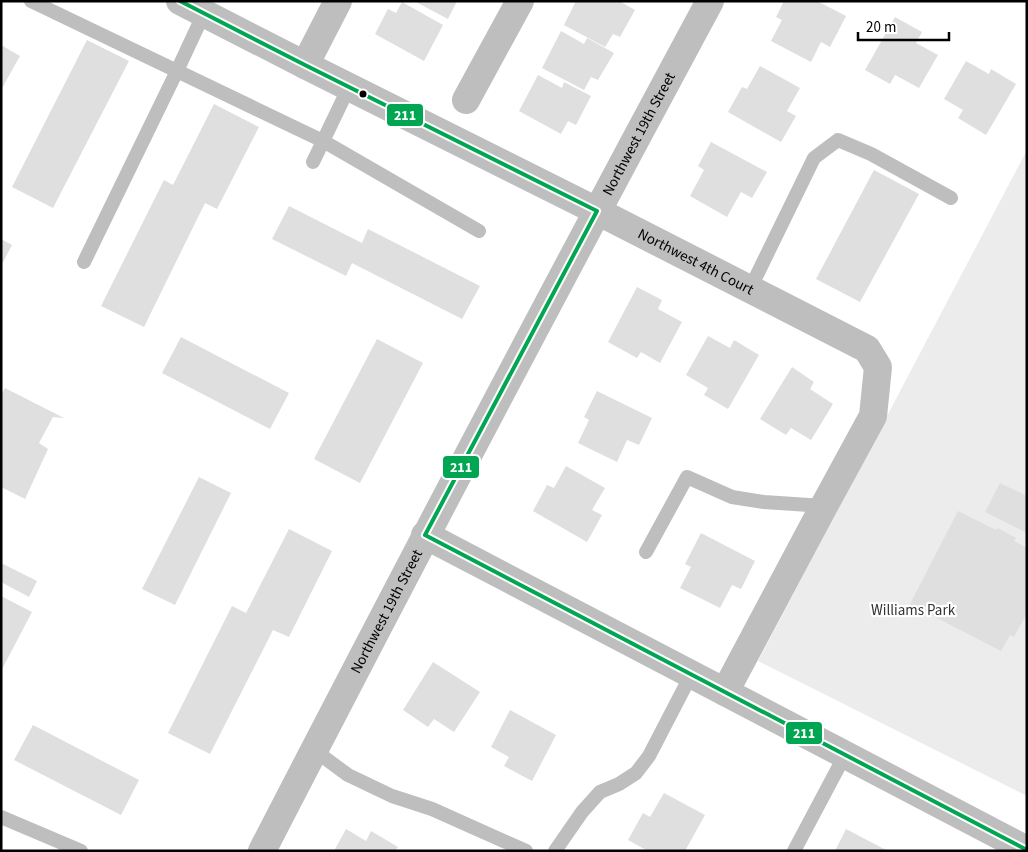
<svg xmlns="http://www.w3.org/2000/svg" width="1028" height="852" font-family="'Source Sans 3',sans-serif">
	<rect width="100%" height="100%" fill="#fff"/>
	<!-- green -->
	<path fill="#ececec" d="M1027 150V796L758 661Z"/>
	<!-- building -->
	<path fill="#dfdfdf" d="M414 1H457L448 19Z
		M576 1H619L635 10 620 37 613 34 605 47 564 25Z
		M784 1H817L846 16 830 47 821 42 811 62 771 41 782 20 776 17Z
		M402 2 443 25 424 61 375 34 388 9 396 13Z
		M895 17 922 32 916 43 938 55 919 88 895 75 890 84 865 70Z
		M561 31 584 44 587 38 614 53 598 80 591 77 584 90 542 68Z
		M87 40 129 61 53 208 12 187Z
		M1 45 20 56 1 90Z
		M966 61 989 74 991 69 1016 84 986 135 958 118 963 110 944 99Z
		M760 66 800 88 787 111 796 116 781 142 728 112 742 87 747 89Z
		M538 75 562 88 564 82 591 96 576 125 568 121 561 134 519 111Z
		M214 104 259 127 217 209 205 203 144 327 101 306 164 180 173 185Z
		M711 142 767 172 752 198 741 192 727 217 690 196 704 170 698 166Z
		M874 170 919 194 860 302 816 279Z
		M289 206 362 243 368 229 480 286 462 319 352 263 346 276 272 239Z
		M1 239 12 245 1 266Z
		M637 287 662 300 658 309 682 322 660 363 641 352 637 358 608 342Z
		M708 336 730 348 734 340 759 355 728 409 704 395 708 388 686 375Z
		M181 337 289 393 270 429 162 373Z
		M377 339 423 363 360 483 314 459Z
		M792 367 814 382 810 389 833 404 811 440 791 428 786 435 760 419Z
		M5 388 64 418 53 417 39 443 48 449 25 499 1 487V395Z
		M597 391 652 418 639 445 627 440 617 462 578 443 589 420 584 417Z
		M566 466 605 488 592 510 602 515 587 542 533 511 547 485 554 488Z
		M199 477 231 493 175 605 142 589Z
		M1000 483 1027 496V533L985 512Z
		M958 511 996 530 998 528 1016 538 1014 541 1027 548V613L1014 637 1010 635 1001 651 910 604Z
		M289 529 332 551 289 637 273 630 210 754 168 733 232 606 246 613Z
		M701 533 755 561 741 589 732 585 720 608 680 588 691 567 685 564Z
		M1 563 37 581 29 597 1 582Z
		M1 596 32 612 1 671Z
		M433 662 480 692 454 732 434 719 428 727 403 710Z
		M510 710 556 735 532 781 504 766 509 757 491 747Z
		M33 725 139 780 121 815 14 760Z
		M664 793 705 815 685 851H648L628 840 643 813 650 817Z
		M346 829 366 841 371 831 398 847 395 851H334Z
		M846 829 888 851H835Z"/>
	<g fill="none" stroke-linecap="round" stroke-linejoin="round">
		<!-- service -->
		<path stroke="#bebebe" stroke-width="14" d="M31 1 323 141 479 231
			M313 162 349 87
			M84 262 177 71 204 13
			M750 289 814 158 838 140 871 154 951 198
			M646 552 687 477 732 497 764 502 824 506
			M314 750 348 775 392 796 432 809 526 851
			M1 817 81 851
			M555 851 582 812 600 792 619 784 636 773 649 756 691 675
			M794 851 845 755"/>
		<!-- minor -->
		<g stroke="#bebebe" stroke-width="28">
			<path id="s1" d="M180 1 305 65 597 211 867 349 878 367 873 416 824 506 725 692"/>
			<path d="M305 65 338 1"/>
			<path d="M466 100 520 1"/>
			<path d="M425 535 1027 850"/>
			<path id="s2" d="M262 851C409 566 558 283 710 1"/>
		</g>
		<!-- bus-1 casing -->
		<g stroke="#fff" stroke-width="8">
			<path id="bus-1" d="M180 1 305 65 597 211 425 535 1027 850"/>
		</g>
		<!-- bus-1 -->
		<use href="#bus-1" stroke="#00a651" stroke-width="4"/>
	</g>
	<!-- markers -->
	<circle fill="#000" stroke="#fff" stroke-width="2" cx="363" cy="94" r="4.5"/>
	<g text-anchor="middle" stroke-width="4.5" stroke-linejoin="round" paint-order="stroke">
		<!-- street labels -->
		<g font-size="15" fill="#000" stroke="#fff">
			<text dy="5" stroke="none"><textPath href="#s2" startOffset="810">Northwest 19th Street</textPath></text>
			<text dy="5" stroke="none"><textPath href="#s1" startOffset="578">Northwest 4th Court</textPath></text>
			<text dy="5" stroke="none"><textPath href="#s2" startOffset="270">Northwest 19th Street</textPath></text>
		</g>
		<!-- park labels -->
		<g font-size="15" fill="#333" stroke="#fff">
			<text x="913" y="615">Williams Park</text>
		</g>
	</g>
	<g stroke="#fff" stroke-width="2">
		<rect x="386" y="103" width="38" height="24" rx="5" fill="#00a651"/>
		<rect x="442" y="455" width="38" height="24" rx="5" fill="#00a651"/>
		<rect x="785" y="721" width="38" height="24" rx="5" fill="#00a651"/>
	</g>
	<g font-size="14" text-anchor="middle" font-weight="bold" fill="#fff">
		<text x="405" y="120">211</text>
		<text x="461" y="472">211</text>
		<text x="804" y="738">211</text>
	</g>
	<!-- border -->
	<rect width="1028" height="852" fill="none" stroke="#000000" stroke-width="5"/>
	<!-- scale -->
	<path d="M858 32v8h91v-8" fill="none" stroke="#000000" stroke-width="2.5"/>
	<text x="866" y="32" font-size="15" fill="#000000" stroke="#ffffff" stroke-width="4" paint-order="stroke">20 m</text>
</svg>
